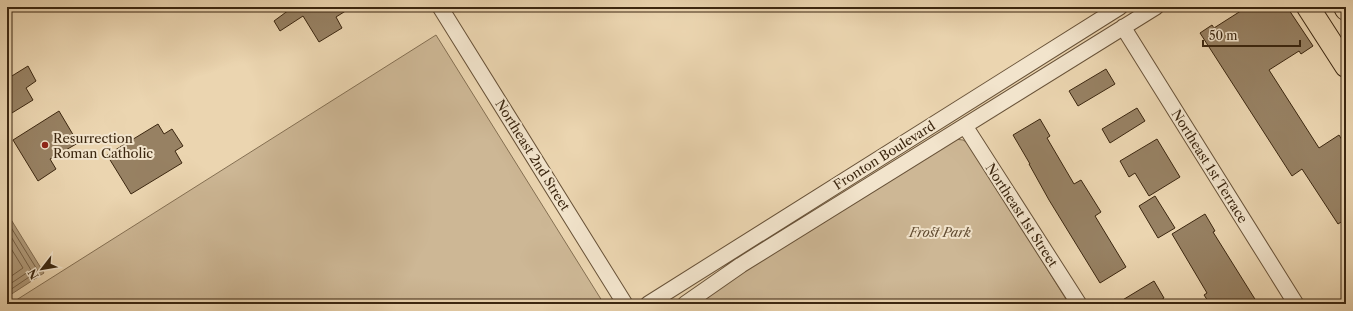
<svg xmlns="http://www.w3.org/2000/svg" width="1353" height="311" font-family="'Libre Caslon Text',serif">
	<rect width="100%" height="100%" fill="#ebd5b0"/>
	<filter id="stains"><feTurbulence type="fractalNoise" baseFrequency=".005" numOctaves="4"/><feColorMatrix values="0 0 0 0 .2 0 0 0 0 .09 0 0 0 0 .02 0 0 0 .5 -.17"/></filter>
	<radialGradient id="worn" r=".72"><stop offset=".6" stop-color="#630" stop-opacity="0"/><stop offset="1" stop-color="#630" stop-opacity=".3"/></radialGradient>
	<!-- green -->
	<path fill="#cdb795" stroke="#846f52" d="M436 35 604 304H10Z
		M954 139 963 140 969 144 1069 304H692Z"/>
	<!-- water -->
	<path fill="#b09a7a" stroke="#826c50" d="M7 213 44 273 7 297Z"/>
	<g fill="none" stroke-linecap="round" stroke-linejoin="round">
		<!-- shore -->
		<path stroke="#766045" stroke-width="1" d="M7 221 38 271 7 292
			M7 230 31 270 7 286
			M7 242 23 268 7 279"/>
	</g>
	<!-- building -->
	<path fill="#978163" stroke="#3c2710" d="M293 7H352L336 17 342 28 319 42 303 16 280 31 274 21Z
		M1247 7H1287L1313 46 1301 54 1299 51 1269 70 1319 148 1339 135 1346 146V219L1338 224 1302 169 1292 176 1200 33 1212 25 1214 28Z
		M28 66 36 81 26 88 33 100 7 116V79Z
		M1106 69 1115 84 1078 106 1069 91Z
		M1137 108 1145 121 1110 143 1102 129Z
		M59 111 78 143 50 159 56 169 38 181 13 140Z
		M1040 119 1050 136 1047 138 1074 184 1081 180 1101 212 1095 216 1126 267 1100 283 1049 200 1029 164H1030L1013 135Z
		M158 124 164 134 172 129 183 146 175 151 182 163 131 194 107 155Z
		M1157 139 1180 177 1149 196 1135 173 1129 177 1120 161Z
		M1155 196 1175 228 1158 238 1139 206Z
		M1205 214 1215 231 1213 232 1258 304H1210L1204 295 1207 293 1172 234Z
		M1154 281 1164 298 1155 304H1116Z"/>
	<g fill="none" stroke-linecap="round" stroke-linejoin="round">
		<!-- street casing -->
		<g stroke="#685238" stroke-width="17">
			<path id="street" d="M440 7 625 304
				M1123 27 1296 304
				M965 126 1079 304
				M648 304 1120 7
				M685 304 741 265 1156 7"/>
		</g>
		<!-- primary casing -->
		<g stroke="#3c2710" stroke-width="24">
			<path id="primary" d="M1308 7 1346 66
				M1345 7 1346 9"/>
		</g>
		<!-- street -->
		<use href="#street" stroke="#f2e4cc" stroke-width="15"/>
		<!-- primary -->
		<use href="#primary" stroke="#ebd5b0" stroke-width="22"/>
	</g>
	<!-- markers -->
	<circle fill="#8f2418" stroke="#f2e4cc" stroke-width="1.5" cx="45" cy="145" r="4"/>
	<g text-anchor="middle" stroke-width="4" stroke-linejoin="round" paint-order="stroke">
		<!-- poi labels -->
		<g font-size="13" fill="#3c2710" stroke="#f2e4cc" text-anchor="start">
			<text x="53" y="143">Resurrection<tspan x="53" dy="15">Roman Catholic</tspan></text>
		</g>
		<!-- street labels -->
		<g font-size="13" fill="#3c2710" stroke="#f2e4cc">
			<text transform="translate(533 155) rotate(58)" y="5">Northeast 2nd Street</text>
			<text transform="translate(884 155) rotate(-32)" y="5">Fronton Boulevard</text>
			<text transform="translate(1210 166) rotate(58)" y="5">Northeast 1st Terrace</text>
			<text transform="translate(1022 215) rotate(57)" y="5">Northeast 1st Street</text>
		</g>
		<!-- park labels -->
		<g font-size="13" font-style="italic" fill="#604b31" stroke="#f2e4cc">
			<text x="940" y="237">Frost Park</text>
		</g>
	</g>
	<!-- margin -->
	<rect width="1353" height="311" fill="none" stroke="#ebd5b0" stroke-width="24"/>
	<rect x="8" y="8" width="1337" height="295" fill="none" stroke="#3c2710" stroke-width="2"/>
	<rect x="12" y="12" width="1329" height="287" fill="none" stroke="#3c2710"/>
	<!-- north arrow -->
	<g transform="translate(42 269) rotate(239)" stroke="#f2e4cc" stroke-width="3" paint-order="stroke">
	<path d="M0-3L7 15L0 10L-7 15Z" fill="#3c2710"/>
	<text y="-6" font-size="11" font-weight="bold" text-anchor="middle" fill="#3c2710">N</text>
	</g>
	<!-- scale -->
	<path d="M1203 40v6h97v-6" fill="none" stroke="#3c2710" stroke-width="2"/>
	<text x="1209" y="40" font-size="12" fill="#3c2710" stroke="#f2e4cc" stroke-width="3" paint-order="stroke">50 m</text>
	<rect width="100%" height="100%" filter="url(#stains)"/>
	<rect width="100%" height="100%" fill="url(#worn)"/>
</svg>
